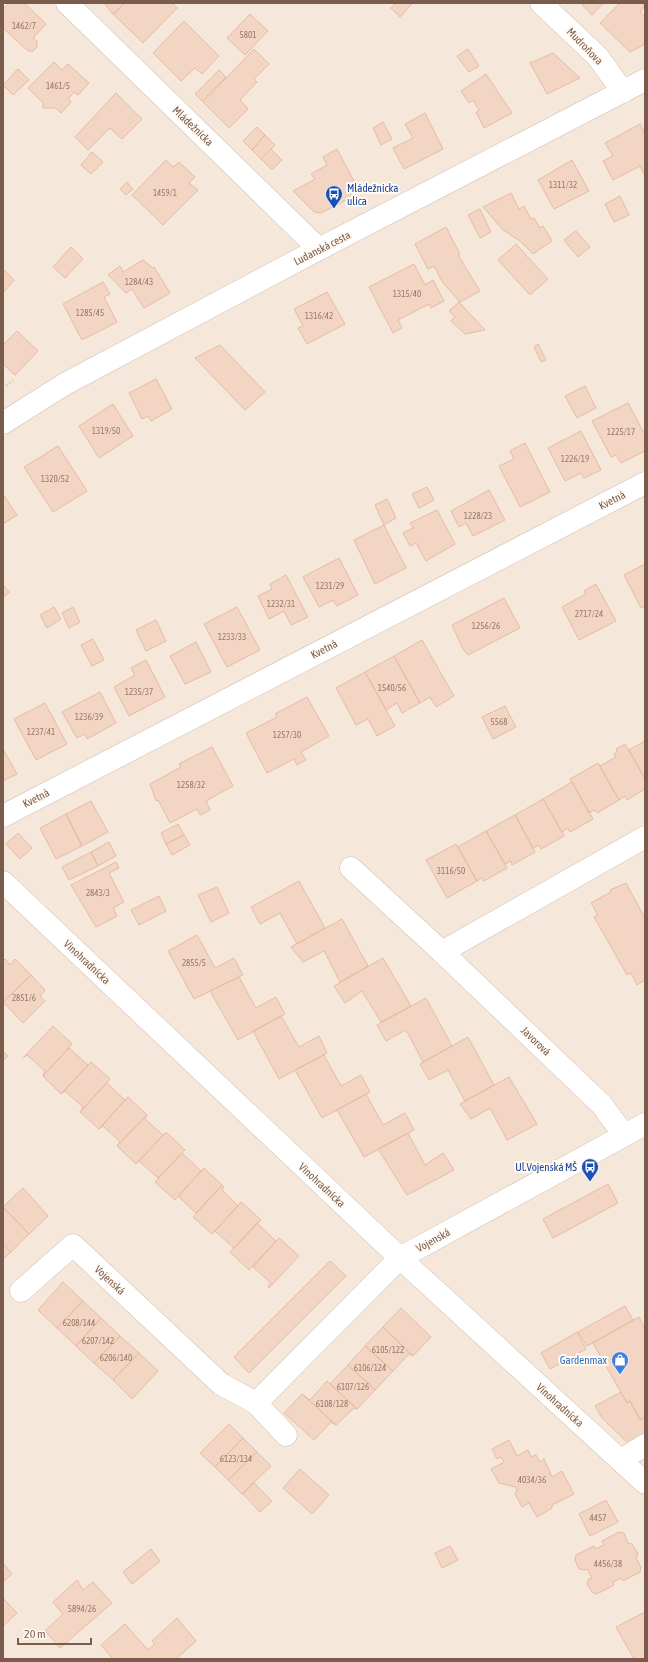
<svg xmlns="http://www.w3.org/2000/svg" width="648" height="1662" font-family="'Asap Condensed',sans-serif">
	<rect width="100%" height="100%" fill="#fdf6ec"/>
	<!-- residential -->
	<path fill="#f5e8da" d="M3 3H645V1659H3Z"/>
	<!-- building -->
	<path fill="#f3d5c3" stroke="#e6bba3" d="M9 3H24L46 24 33 38 37 41V47L33 51H28L3 28V9Z
		M104 3H125L113 14Z
		M125 3H172L177 8 143 43 113 14Z
		M396 3H413L400 17 391 8Z
		M584 3H604L592 15 582 5Z
		M620 3H643L645 5 640 12 645 17V44L630 52 600 23Z
		M250 14 268 31 245 55 227 38Z
		M184 21 219 56 202 74 195 68 181 81 153 53Z
		M254 49 269 64 254 79 257 82 240 100 248 109 229 128 203 102Z
		M468 49 479 66 469 72 457 56Z
		M553 53 580 78 547 94 530 63Z
		M54 62 62 70 68 64 89 83 78 95 74 92 68 99 71 102 61 113 56 108H43V103L28 88Z
		M18 69 29 80 13 95 3 85Z
		M219 70 226 77 202 101 195 94Z
		M486 74 512 113 484 128 476 112 479 110 473 100 469 103 461 91Z
		M116 93 142 119 122 139 110 128 88 150 75 137Z
		M425 113 443 149 404 169 393 148 413 138 405 124Z
		M383 122 392 139 381 145 373 128Z
		M640 124 645 134V176L640 166 613 180 603 161 613 156 605 143Z
		M257 127 265 135 252 150 243 141Z
		M265 135 275 145 261 159 252 150Z
		M271 149 282 160 272 170 261 159Z
		M337 149 355 183 347 187 352 197 321 213 314 212 293 191 315 179 311 174 327 165 323 157Z
		M92 152 103 162 91 174 81 165Z
		M166 160 173 167 179 162 195 177 189 183 198 190 163 225 132 195Z
		M572 160 589 191 554 209 538 180Z
		M127 182 133 189 126 195 120 189Z
		M511 193 519 209 524 206 531 219 534 218 540 228 543 226 552 241 533 254 520 241 503 230 483 207Z
		M620 196 629 215 614 222 605 204Z
		M480 209 491 232 480 238 468 215Z
		M446 227 460 254 458 255 480 291 460 302 443 283 434 266 428 269 415 244Z
		M576 231 590 247 578 257 564 240Z
		M516 244 548 279 530 295 498 260Z
		M71 247 83 259 65 278 53 267Z
		M143 260 153 268 154 267 170 293 144 308 132 289 126 293 108 275 120 266 123 272Z
		M414 264 425 285 433 280 444 301 431 308 429 304 398 320 402 328 393 333 369 287Z
		M3 269 14 280 3 293Z
		M103 282 110 294 104 297 117 322 82 340 63 304Z
		M327 292 345 324 307 344 298 328 303 326 294 309Z
		M459 302 485 330 465 334 451 321 455 317 449 311Z
		M17 331 38 351 15 375 3 364V345Z
		M538 344 546 360 541 362 534 347Z
		M220 345 265 392 245 410 195 358Z
		M156 379 172 409 151 421 148 416 142 419 129 393Z
		M585 386 596 408 577 418 565 396Z
		M628 403 645 435V451L621 463 616 455 611 457 592 421Z
		M113 404 133 436 99 458 79 426Z
		M581 431 601 470 584 478 581 473 565 481 548 448Z
		M525 443 550 492 520 507 499 466 514 459 510 451Z
		M58 446 87 491 53 512 24 467Z
		M427 487 434 500 419 508 412 494Z
		M489 490 505 520 473 536 466 523 459 527 451 511Z
		M3 494 17 515 3 524Z
		M387 499 396 518 384 525 375 505Z
		M437 510 455 544 426 561 416 543 410 546 403 533 413 528 410 523Z
		M384 525 406 568 375 584 354 540Z
		M339 558 358 595 337 606 333 600 319 607 303 577Z
		M645 564V606L641 608 624 575Z
		M286 575 308 617 291 625 284 611 269 619 258 596 272 589 270 584Z
		M596 584 616 621 579 640 562 607 586 594 584 591Z
		M3 585 9 592 3 598Z
		M504 598 520 628 468 655 463 649 452 625Z
		M54 607 61 619 47 628 40 615Z
		M73 607 80 622 69 628 62 613Z
		M237 607 260 650 227 667 204 624Z
		M156 620 166 641 146 651 136 630Z
		M93 639 104 660 92 666 81 645Z
		M422 640 454 696 436 707 430 697 420 703 394 656Z
		M196 642 211 672 185 684 170 656Z
		M394 656 420 703 402 713 397 703 386 710 365 672Z
		M146 660 165 697 129 716 114 687 135 675 131 668Z
		M365 672 395 726 377 736 368 719 356 725 336 688Z
		M100 692 116 723 87 739 85 734 77 738 62 712Z
		M307 697 329 736 301 752 306 760 297 765 294 759 267 773 246 733 277 717 275 714Z
		M45 703 67 744 36 760 14 719Z
		M505 706 516 727 493 739 482 717Z
		M645 741V779L629 750Z
		M625 744 645 779V789L627 800 625 796 619 800 600 766 616 757 614 754 617 752 616 749Z
		M212 747 233 786 206 801 210 810 200 815 197 809 170 823 158 800 156 801 150 784 181 767 179 764Z
		M3 749 17 774 3 781Z
		M598 763 619 800 597 813 594 810 589 813 570 779Z
		M572 782 593 819 570 832 568 828 562 832 543 799Z
		M543 799 564 836 541 849 539 845 533 848 515 815Z
		M91 801 108 832 82 846 66 814Z
		M66 814 82 846 56 859 40 828Z
		M515 815 535 852 512 865 511 861 505 864 486 831Z
		M178 824 184 835 166 844 161 833Z
		M486 831 507 868 484 881 482 878 477 881 458 847Z
		M18 833 32 848 20 859 6 844Z
		M184 835 190 845 172 855 166 844Z
		M109 842 116 856 98 866 91 852Z
		M456 844 477 881 447 898 426 860Z
		M91 852 98 866 69 880 62 867Z
		M116 862 119 868 109 873 124 902 113 908 117 916 96 927 71 885Z
		M299 881 325 928 297 944 280 913 260 924 251 907Z
		M626 883 645 918V980L637 985 631 973 627 975 594 917 598 915 591 903 611 892 610 890Z
		M217 887 229 913 211 922 198 895Z
		M159 896 166 911 139 925 131 910Z
		M342 919 368 966 340 982 324 951 303 962 291 947Z
		M197 935 215 968 234 958 243 975 194 999 168 951Z
		M383 958 411 1006 381 1022 362 991 345 1003 334 986Z
		M5 959 10 965 15 959 31 975 3 1002V961Z
		M31 975 45 990 40 996 45 1001 23 1023 3 1002Z
		M239 977 256 1008 276 997 285 1014 238 1040 210 991Z
		M426 998 452 1046 423 1062 406 1030 386 1041 377 1025Z
		M281 1016 299 1047 319 1036 327 1053 279 1079 253 1031Z
		M53 1026 72 1044 43 1076 45 1071 27 1055 23 1058Z
		M468 1037 494 1085 465 1101 448 1070 429 1080 420 1064Z
		M69 1048 88 1065 61 1094 43 1076Z
		M3 1051 8 1056 3 1061Z
		M324 1055 341 1086 361 1075 370 1092 322 1118 295 1070Z
		M91 1062 110 1079 80 1112 83 1107 65 1091 61 1094Z
		M509 1077 537 1124 507 1140 490 1108 471 1119 460 1104Z
		M107 1083 125 1100 99 1129 80 1112Z
		M366 1094 383 1125 405 1113 414 1130 364 1157 337 1110Z
		M128 1097 147 1115 117 1146 120 1142 103 1126 99 1129Z
		M147 1115 145 1119 163 1135 166 1132 136 1164 117 1146Z
		M166 1132 185 1150 158 1178 139 1161Z
		M408 1133 425 1165 443 1153 454 1170 407 1195 378 1149Z
		M182 1153 201 1171 175 1200 155 1182Z
		M204 1168 222 1185 196 1213 178 1196Z
		M608 1184 618 1203 553 1238 543 1219Z
		M222 1185 224 1187 222 1190 238 1206 212 1234 193 1217Z
		M23 1188 48 1216 29 1234 3 1207Z
		M241 1202 261 1220 234 1248 215 1231Z
		M3 1207 29 1234 11 1252 3 1244Z
		M257 1223 276 1241 249 1270 230 1252Z
		M279 1238 299 1256 269 1288 268 1286 271 1283 253 1267Z
		M3 1244 11 1252 3 1259Z
		M330 1261 346 1276 249 1373 234 1357Z
		M63 1282 83 1301 57 1328 38 1310Z
		M83 1301 101 1318 76 1346 57 1328Z
		M625 1306 633 1320 587 1346 578 1332Z
		M401 1308 431 1337 413 1356 383 1327Z
		M639 1317 645 1329V1417L640 1420 630 1401 627 1403 593 1343Z
		M101 1318 120 1336 94 1363 76 1346Z
		M383 1327 413 1356 409 1354 393 1371 365 1346Z
		M577 1332 586 1349 550 1369 541 1353Z
		M120 1336 139 1353 113 1380 94 1363Z
		M365 1346 393 1371 375 1390 348 1365Z
		M139 1353 158 1371 132 1399 113 1380Z
		M348 1365 375 1390 357 1409 330 1384Z
		M327 1381 357 1409 354 1408 336 1425 302 1394 310 1400Z
		M621 1392 627 1403 630 1401 640 1420 645 1417V1435L629 1444 602 1418 595 1406Z
		M302 1394 336 1425 331 1422 314 1440 284 1413Z
		M229 1424 243 1438 215 1467 200 1453Z
		M243 1438 257 1452 228 1480 215 1467Z
		M509 1440 517 1456 528 1450 531 1457 536 1455 540 1462 544 1459 552 1477 562 1471 574 1494 552 1505V1508L537 1517 529 1503 522 1507 515 1494 517 1490 515 1487 499 1483 491 1469 504 1462 501 1457 497 1459 492 1449Z
		M257 1452 271 1466 242 1494 228 1480Z
		M300 1469 329 1495 312 1514 283 1488Z
		M254 1483 272 1501 260 1512 243 1494Z
		M606 1500 618 1522 590 1536 579 1514Z
		M619 1532 624 1533 628 1543 632 1544 638 1554 636 1558 641 1567 640 1572 623 1581 621 1578 613 1582 614 1585 597 1594 592 1592 587 1584 589 1579 592 1578 587 1569 584 1570 579 1569 575 1560 576 1555 594 1546 595 1549 604 1545 602 1541Z
		M450 1546 458 1560 442 1568 435 1553Z
		M151 1549 160 1561 132 1584 123 1572Z
		M3 1563 12 1574 3 1582Z
		M77 1580 83 1590 93 1582 112 1603 60 1648 45 1631 63 1614 53 1602Z
		M3 1598 17 1613 3 1626Z
		M645 1612V1659H634L616 1627Z
		M177 1618 196 1641 176 1659H113L101 1645 125 1624 148 1650 155 1644 152 1641Z"/>
	<g fill="none" stroke-linecap="round" stroke-linejoin="round">
		<!-- minor casing -->
		<g stroke="#d1beb0" stroke-width="23">
			<path id="minor" d="M67 3 319 249
				M541 3 598 57 623 92
				M3 423 65 384 319 249 645 80
				M3 816 645 483
				M351 868 442 952
				M3 882 400 1258 645 1483
				M624 1135 602 1105 442 952 645 837
				M21 1291 73 1245 221 1384 256 1403 286 1435
				M256 1403 400 1258 645 1124
				M621 1460 645 1445"/>
		</g>
		<!-- path -->
		<path stroke="#d9b8a5" stroke-width="2.5" stroke-dasharray="1 3" stroke-linecap="butt" d="M3 388 13 380"/>
		<!-- minor -->
		<use href="#minor" stroke="#fff" stroke-width="22"/>
	</g>
	<!-- icons -->
	<defs>
		<g id="bus-pin" transform="scale(0.9)"><path d="M0 17L-7.5 6A9.5 9.5 0 1 1 7.5 6Z" fill="#1a4fb4" stroke="#fffaf3"/><path d="M-5-6H5V4H4V6H2V4H-2V6H-4V4H-5ZM-3.5-4V0h7V-4ZM-3.5 1.2v1.5H-2V1.2ZM2 1.2v1.5H3.5V1.2Z" fill="#fff"/></g>
		<g id="shop-pin" transform="scale(0.9)"><path d="M0 17L-7.5 6A9.5 9.5 0 1 1 7.5 6Z" fill="#3f7fe0" stroke="#fffaf3"/><path d="M-5-2.5h2.3a2.7 3.5 0 0 1 5.4 0H5L5.5 6h-11ZM-1.5-2.5h3a1.5 2.3 0 0 0-3 0Z" fill="#fff"/></g>
	</defs>
	<g fill-rule="evenodd">
		<use href="#bus-pin" x="334" y="194"/>
		<use href="#bus-pin" x="590" y="1167"/>
		<use href="#shop-pin" x="620" y="1360"/>
	</g>
	<g text-anchor="middle" stroke-width="4" stroke-linejoin="round" paint-order="stroke">
		<!-- number labels -->
		<g font-size="9" fill="#987a6a">
			<text x="24" y="29">1462/7</text>
			<text x="248" y="38">5801</text>
			<text x="58" y="89">1461/5</text>
			<text x="563" y="188">1311/32</text>
			<text x="165" y="196">1459/1</text>
			<text x="139" y="285">1284/43</text>
			<text x="407" y="297">1315/40</text>
			<text x="90" y="316">1285/45</text>
			<text x="319" y="319">1316/42</text>
			<text x="106" y="434">1319/50</text>
			<text x="621" y="435">1225/17</text>
			<text x="575" y="462">1226/19</text>
			<text x="55" y="482">1320/52</text>
			<text x="478" y="519">1228/23</text>
			<text x="330" y="589">1231/29</text>
			<text x="281" y="607">1232/31</text>
			<text x="589" y="617">2717/24</text>
			<text x="486" y="629">1256/26</text>
			<text x="232" y="640">1233/33</text>
			<text x="392" y="691">1540/56</text>
			<text x="139" y="695">1235/37</text>
			<text x="89" y="720">1236/39</text>
			<text x="499" y="725">5568</text>
			<text x="41" y="735">1237/41</text>
			<text x="287" y="738">1257/30</text>
			<text x="191" y="788">1258/32</text>
			<text x="451" y="874">3116/50</text>
			<text x="98" y="896">2843/3</text>
			<text x="194" y="966">2855/5</text>
			<text x="24" y="1001">2851/6</text>
			<text x="79" y="1326">6208/144</text>
			<text x="98" y="1344">6207/142</text>
			<text x="388" y="1353">6105/122</text>
			<text x="116" y="1361">6206/140</text>
			<text x="370" y="1371">6106/124</text>
			<text x="353" y="1390">6107/126</text>
			<text x="332" y="1407">6108/128</text>
			<text x="236" y="1462">6123/134</text>
			<text x="532" y="1483">4034/36</text>
			<text x="598" y="1521">4457</text>
			<text x="608" y="1567">4456/38</text>
			<text x="82" y="1612">5894/26</text>
		</g>
		<!-- street labels -->
		<g font-size="11" fill="#7a5c4d" stroke="#fffaf3">
			<text transform="translate(585 46) rotate(46)" y="4">Mudroňova</text>
			<text transform="translate(193 126) rotate(44)" y="4">Mládežnícka</text>
			<text transform="translate(322 248) rotate(-27)" y="4">Ludanská cesta</text>
			<text transform="translate(612 500) rotate(-27)" y="4">Kvetná</text>
			<text transform="translate(324 649) rotate(-27)" y="4">Kvetná</text>
			<text transform="translate(36 798) rotate(-27)" y="4">Kvetná</text>
			<text transform="translate(87 962) rotate(43)" y="4">Vinohradnícka</text>
			<text transform="translate(536 1041) rotate(44)" y="4">Javorová</text>
			<text transform="translate(322 1185) rotate(43)" y="4">Vinohradnícka</text>
			<text transform="translate(433 1240) rotate(-29)" y="4">Vojenská</text>
			<text transform="translate(110 1280) rotate(43)" y="4">Vojenská</text>
			<text transform="translate(560 1405) rotate(42)" y="4">Vinohradnícka</text>
		</g>
		<!-- transit labels -->
		<g font-size="11" fill="#164399" stroke="#fffaf3" text-anchor="start">
			<text x="347" y="192">Mládežnícka<tspan x="347" dy="13">ulica</tspan></text>
			<text x="577" y="1171" text-anchor="end">Ul.Vojenská MŠ</text>
		</g>
		<!-- shop labels -->
		<g font-size="11" fill="#366cbe" stroke="#fffaf3" text-anchor="end">
			<text x="607" y="1364">Gardenmax</text>
		</g>
	</g>
	<!-- border -->
	<rect width="648" height="1662" fill="none" stroke="#7a5c4d" stroke-width="8"/>
	<!-- scale -->
	<path d="M18 1638v6h73v-6" fill="none" stroke="#7a5c4d" stroke-width="2"/>
	<text x="24" y="1638" font-size="12" fill="#7a5c4d" stroke="#fffaf3" stroke-width="3" paint-order="stroke">20 m</text>
</svg>
